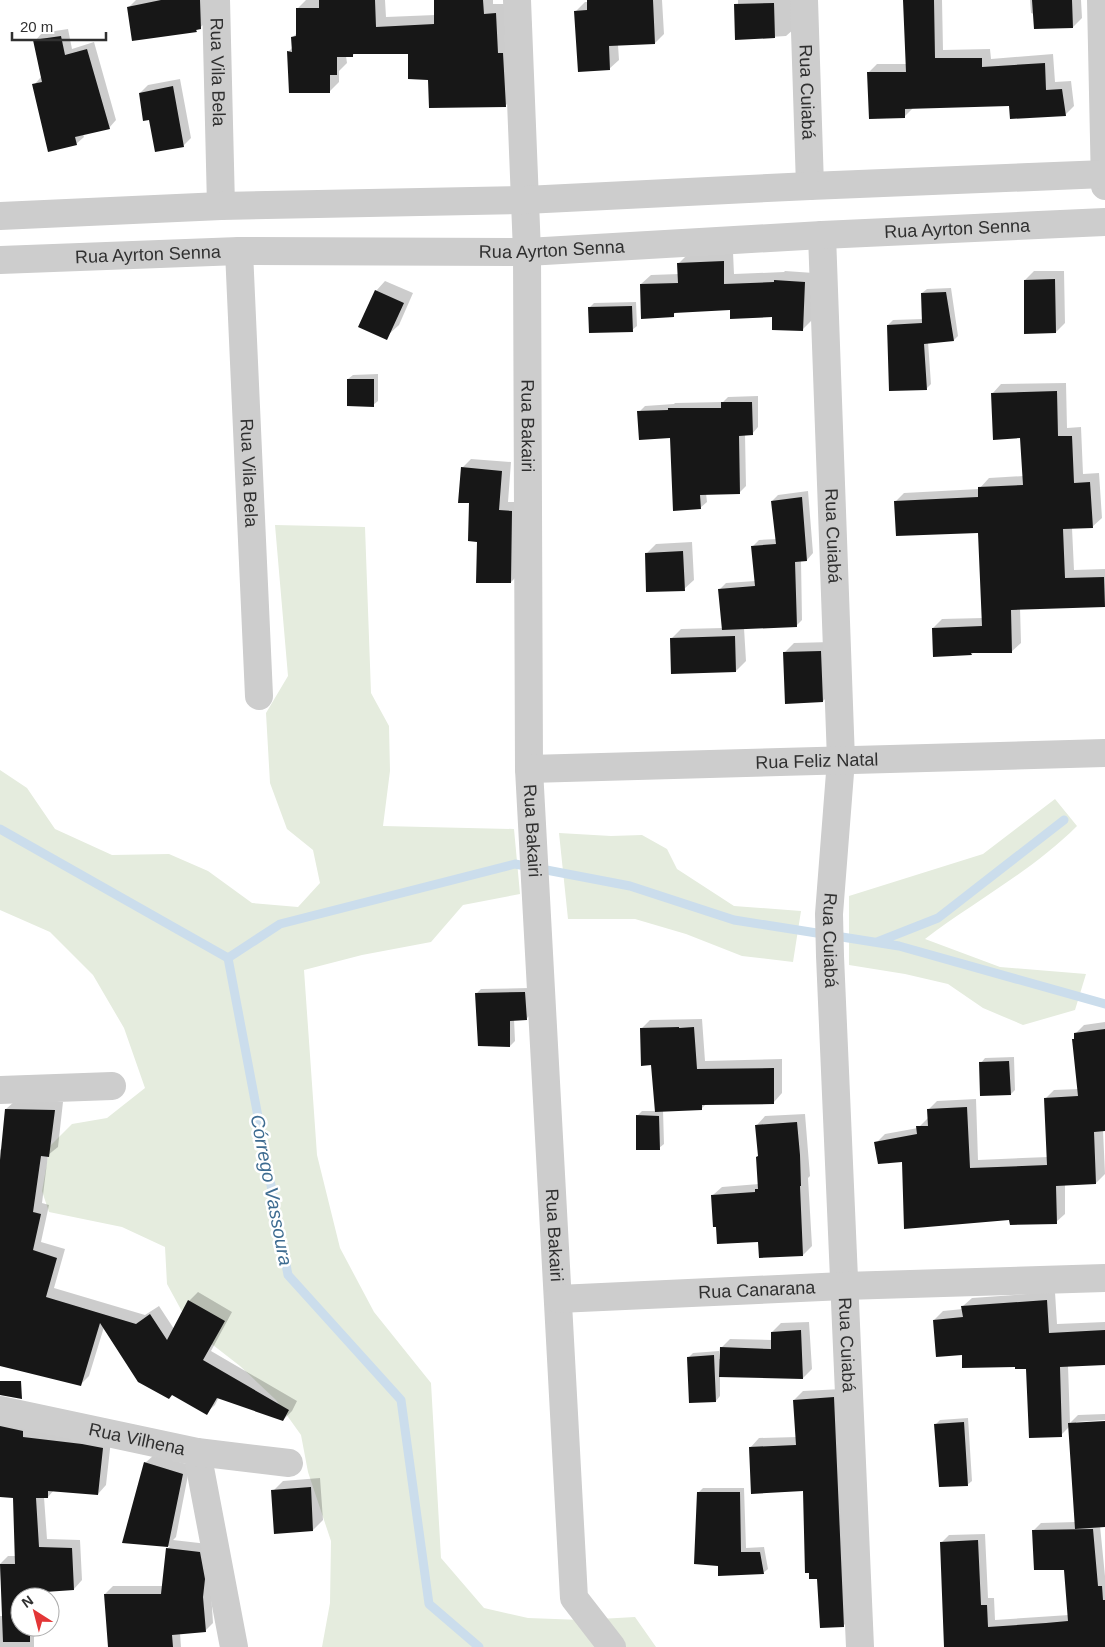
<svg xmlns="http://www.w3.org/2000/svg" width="1105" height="1647" font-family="Arial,sans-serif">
	<rect width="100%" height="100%" fill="#fff"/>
	<!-- green -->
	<path fill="#e5ecde" d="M275 525 365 527 371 693 389 726 390 771 383 826 514 829 520 894 463 905 431 942 362 955 304 970 317 1155 340 1248 374 1312 431 1383 441 1558 484 1608 528 1618 582 1620 635 1617 656 1647H322L330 1603 331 1541 308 1472 301 1435 276 1400 240 1366 191 1328 167 1284 165 1247 122 1227 49 1212 42 1191 50 1146 72 1124 107 1118 145 1088 124 1028 93 975 50 932 0 910V770L27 788 55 829 112 855 169 854 208 871 252 903 298 907 320 883 313 850 287 829 270 783 266 713 288 676Z
		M1055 799 1077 826C1032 871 975 901 925 939L1000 967 1086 974 1075 1010 1023 1025 983 1008 948 984 905 974 849 965V896L983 854Z
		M559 833 611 836 642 835 667 849 677 869 734 906 801 911 793 962 742 956 686 934 635 919H568Z"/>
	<!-- shadow -->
	<path fill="#0003" d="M136 0H210V19L196 31 128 8Z
		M306 0H385L386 17 435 15V0H493V4H506L515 96 505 106 430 78 409 53H355L352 56H346L347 63 339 71V82L329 92 288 52 293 47V37L298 32 297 9Z
		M588 0H662L664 34 655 43 618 45 619 60 609 69 576 11 585 2H588Z
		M738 0H791L794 29 786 36 738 39Z
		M905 0H942L943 50 990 49 991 59 1053 54 1055 82 1071 81 1074 106 1065 115 1010 104 913 108 904 117 868 73 877 64H907Z
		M1030 0H1081L1082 18 1073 27 1031 13Z
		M68 29 72 49 94 42 116 120 109 128 83 134 84 137 76 144 34 85 41 77 35 41 42 33Z
		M180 79 191 138 183 146 150 118 140 93 148 85Z
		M733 252 734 274 784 272 785 271 814 273 812 320 802 330 774 315 731 309 677 311 673 315 641 284 651 275 679 274 678 264 688 254Z
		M1034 271H1064L1065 323 1056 332 1025 280Z
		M385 281 413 293 399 325 388 335 376 291Z
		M951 288 958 336 954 340 928 342 931 384 926 389 888 325 893 320 923 319 922 293 927 289Z
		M636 302 637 326 632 330 589 308 594 303Z
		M378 374V401L373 405 348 379 353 375Z
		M1066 383 1067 428 1081 427 1083 474 1099 473 1102 518 1092 527 1072 528 1074 570 1105 569V605L1020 608 1021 643 1011 652H974L972 654 933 628 942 619 983 618 979 531 895 502 904 493 979 489 989 478 1024 476 1022 436 992 394 1001 384Z
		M758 396V427L752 434H745L746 486 739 493H706L707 502 700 508 672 436 639 412 645 406 674 404 675 403 723 402 728 397Z
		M471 459 511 462 508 502H521L520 573 511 582 478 541 462 468Z
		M808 491 813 553 807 560H801L802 620 796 626 744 628 746 661 736 671 671 639 681 629 723 628 720 589 726 583 756 581 752 547 759 540 777 539 772 501 778 495Z
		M692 542 694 580 684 589 646 554 656 544Z
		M831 642 833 691 823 701 784 653 794 643Z
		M530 988 531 1014 526 1019H514L515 1041 510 1046 476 994 481 989Z
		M702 1019 705 1061 782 1059V1093L774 1102 707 1103 702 1108 663 1110 664 1144 659 1148 637 1116 642 1111H656L653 1064 641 1029 650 1020Z
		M1105 1022V1130H1103L1105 1174 1096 1183 1065 1184V1214L1056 1222 1011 1219 903 1161 876 1143 885 1134 918 1128 928 1118V1110L937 1101 976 1099 978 1160 1048 1157 1045 1099 1054 1090 1079 1089 1075 1034 1084 1025Z
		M1014 1057 1015 1090 1011 1094 981 1063 985 1058Z
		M15 1101 63 1102 58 1147 48 1155 42 1203 49 1205 41 1242 65 1249 54 1288 145 1315 159 1306 174 1329 189 1301 198 1292 232 1312 211 1351 297 1401 292 1411 283 1420 219 1397 215 1405 206 1413 104 1327 89 1376 80 1385 0 1365V1150L2 1148 6 1109Z
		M805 1114 810 1176 808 1178 812 1246 803 1255 717 1226 713 1195 722 1187 759 1184V1155L757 1125 765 1116Z
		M1055 1292 1057 1324 1105 1322V1364L1068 1366 1070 1423 1078 1415 1105 1414V1420L1076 1422V1424L1105 1422V1526H1100L1105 1576V1647H946L942 1542 949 1535 985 1534 988 1598H994L995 1620 1069 1615 1065 1568 1033 1531 1041 1523 1076 1522 1069 1427 1061 1435 1027 1367 963 1354 934 1320 943 1311 963 1309V1306L972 1298Z
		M809 1322 812 1369 803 1378 720 1376V1396L716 1401 688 1358 693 1353 719 1351V1359H721V1348L730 1339 772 1340V1332L781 1323Z
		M842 1389 852 1617 843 1626 818 1578 804 1490 750 1448 759 1438 797 1437 794 1400 803 1391Z
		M0 1414 111 1440 106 1485 98 1494 54 1490 48 1497H44L47 1539 80 1540 82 1580 74 1589 38 1591V1597H20V1627H38V1632L34 1637V1647H0V1616H3L0 1564 8 1556H16L14 1496H0Z
		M968 1418 972 1481 967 1485 935 1425 940 1420Z
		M154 1455 190 1465 176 1537 173 1540 208 1544 213 1623 205 1631 180 1633 181 1647H110L105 1594 113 1586H163L167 1549 170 1546 123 1542 145 1463Z
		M320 1478 323 1520 313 1530 273 1491 283 1481Z
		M703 1488H744L746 1548 764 1547 768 1569 763 1573 719 1565 698 1493Z"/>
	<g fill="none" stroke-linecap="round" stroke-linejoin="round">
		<!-- stream -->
		<path stroke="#cbddec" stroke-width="9" d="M0 829 228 958 288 1275 401 1400 429 1604 479 1647
			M877 942 938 918 1064 820
			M228 958 280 924 515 864 630 886 734 920 899 946 1105 1004"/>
	</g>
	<!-- building -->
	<path fill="#171717" d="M161 0H200L201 29 196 30 197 32 132 41 127 7Z
		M319 0H375L376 27 434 24V0H483L484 14 496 13 498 53H503L506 107 429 108 428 80 408 79V54H353V57H337V75H330V93H289L287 51 292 52 291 37 296 36V8H319Z
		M587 0H653L655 44 609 46 610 70 578 72 574 11 587 10Z
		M903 0H934L935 58H982V67L1045 63 1046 90 1062 89 1066 116 1010 119 1009 106 905 109V118L869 119 867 72H906Z
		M1032 0H1072L1073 28 1034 29Z
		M774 3 775 38 735 40 734 4Z
		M61 36 65 55 87 49 110 129 75 137 77 145 48 152 32 84 42 82 33 40Z
		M173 86 184 147 155 152 149 120 143 121 139 93Z
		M724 261V284L774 282V280L805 282 803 331 772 330V317L730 319V310L674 313V317L641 319 640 284 678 283 677 263Z
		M1055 279 1056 333 1024 334V280Z
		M375 290 404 303 387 340 358 327Z
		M946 292 954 341 924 344 927 390 889 391 887 325 922 323 921 293Z
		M632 306 633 332 589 333 588 307Z
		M347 379H374V407L347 406Z
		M1057 391 1058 436H1072L1074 483 1090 482 1093 528 1063 529 1065 578 1104 577 1105 607 1011 610 1012 653H971L972 655 933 657 932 628 982 626 978 533 896 536 894 501 978 497V487L1023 485 1020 438 993 440 991 393Z
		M721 402H752L753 435 739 436 740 494 700 495 701 509 673 511 670 438 639 440 637 411 668 410V408H721Z
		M461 467 502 471 499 510 512 511 511 583H476L477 542 468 541 469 503H458Z
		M802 497 807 561 795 562 797 627 722 630 718 589 755 586 751 546 776 544 771 501Z
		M683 551 685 591 646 592 645 553Z
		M735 636 736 672 671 674 670 638Z
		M821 651 823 702 785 704 783 652Z
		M525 992 527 1020 510 1021V1047L478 1046 475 993Z
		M679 1027V1028L694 1027 697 1069 774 1068V1104L702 1105V1110L655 1112 651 1065 641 1066 640 1028Z
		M1105 1029V1131L1094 1132 1096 1184 1056 1186 1057 1224 1010 1225 1009 1220 904 1229 902 1162 878 1164 874 1142 917 1134 916 1126H928L927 1109 967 1107 970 1168 1047 1165 1044 1098 1078 1096 1072 1039H1074V1033Z
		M1009 1061 1011 1095 980 1096 979 1062Z
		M5 1109 55 1110 49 1157 41 1156 33 1212 41 1214 33 1250 57 1258 46 1297 136 1324 150 1314 167 1340 188 1300 225 1321 203 1360 289 1410 283 1421 217 1398 207 1415 172 1395 169 1399 138 1382 100 1323 81 1386 0 1366V1160Z
		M636 1115 659 1116 660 1150H636Z
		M797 1122 800 1155 801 1186H800L803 1256 759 1258 758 1242 717 1244 716 1227H713L711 1195 755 1192V1189H758L756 1157 758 1156 755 1125Z
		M1047 1300 1049 1333 1105 1330V1365L1060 1367 1062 1437 1029 1438 1026 1369H1015V1367L962 1368V1355L936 1357 933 1320 963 1317 961 1306Z
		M801 1330 803 1379 719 1377 720 1347 771 1349V1332Z
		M714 1355 716 1402 689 1403 687 1357Z
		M0 1381H21L22 1399 0 1395Z
		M834 1397 844 1627 820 1628 817 1579H809V1573H805L803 1491 751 1494 749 1447 796 1445 793 1400Z
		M1105 1421V1527L1075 1529 1068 1423Z
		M964 1422 968 1486 939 1487 934 1424Z
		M0 1426 23 1431V1437L82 1444 103 1448 98 1495 48 1491V1498H36L39 1547 72 1548 74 1590 30 1593V1597H20V1627H30V1642H3L0 1564H15L13 1498 0 1497Z
		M144 1462 183 1474 168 1547 122 1543Z
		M311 1487 313 1531 274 1534 271 1490Z
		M697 1492H740L741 1552H760L764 1574 718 1576V1566L694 1564Z
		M1093 1529 1098 1586H1102L1103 1600H1105V1647H944L940 1542 978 1540 981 1605H987L988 1627 1046 1623 1068 1621 1064 1570H1034L1032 1530Z
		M166 1548 200 1552 205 1579 203 1597 206 1632 172 1635 173 1647H108L104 1594H161Z"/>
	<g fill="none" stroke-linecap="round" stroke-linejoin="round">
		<!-- minor -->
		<g stroke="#cdcdcd" stroke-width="28">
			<path id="s1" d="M216 0 221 206"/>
			<path id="s2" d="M517 0 527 252 529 769 574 1598 612 1647"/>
			<path id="s3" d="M804 0 810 186"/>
			<path d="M1101 0 1105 186"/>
			<path d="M0 216 221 206 525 200 810 186 1105 174"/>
			<path id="s4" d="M822 235 841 760 829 914 830 956 860 1647"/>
			<path id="s5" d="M239 251 259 696"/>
			<path id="s6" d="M0 260 239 251 527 252 822 235 1105 222"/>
			<path id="s7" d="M529 769 1105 753"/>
			<path d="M0 1090 112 1086"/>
			<path id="s8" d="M558 1299 844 1286 1105 1278"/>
			<path id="s9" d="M0 1410 197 1452 234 1647"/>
			<path d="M197 1452 289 1463"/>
		</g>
	</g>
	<g text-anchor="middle" stroke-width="5" stroke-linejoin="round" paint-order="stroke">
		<!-- street labels -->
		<g font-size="18" fill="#303030" stroke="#fff">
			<text dy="6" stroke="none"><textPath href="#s1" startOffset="72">Rua Vila Bela</textPath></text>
			<text dy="6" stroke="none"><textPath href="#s3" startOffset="92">Rua Cuiabá</textPath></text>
			<text dy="6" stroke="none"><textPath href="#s6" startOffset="958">Rua Ayrton Senna</textPath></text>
			<text dy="6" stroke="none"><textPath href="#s6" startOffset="552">Rua Ayrton Senna</textPath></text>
			<text dy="6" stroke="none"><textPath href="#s6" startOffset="148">Rua Ayrton Senna</textPath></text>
			<text dy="6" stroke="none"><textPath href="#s2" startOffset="426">Rua Bakairi</textPath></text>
			<text dy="6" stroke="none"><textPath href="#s5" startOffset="222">Rua Vila Bela</textPath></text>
			<text dy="6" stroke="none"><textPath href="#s4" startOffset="301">Rua Cuiabá</textPath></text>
			<text dy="6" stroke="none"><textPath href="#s7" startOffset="288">Rua Feliz Natal</textPath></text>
			<text dy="6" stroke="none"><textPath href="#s2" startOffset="831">Rua Bakairi</textPath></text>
			<text dy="6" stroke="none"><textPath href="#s4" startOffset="706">Rua Cuiabá</textPath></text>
			<text dy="6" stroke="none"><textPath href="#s2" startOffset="1236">Rua Bakairi</textPath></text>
			<text dy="6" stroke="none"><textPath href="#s8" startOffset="199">Rua Canarana</textPath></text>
			<text dy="6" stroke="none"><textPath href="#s4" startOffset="1111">Rua Cuiabá</textPath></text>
			<text dy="6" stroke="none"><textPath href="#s9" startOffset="140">Rua Vilhena</textPath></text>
		</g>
		<!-- water labels -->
		<g font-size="19" font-style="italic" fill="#3e6c91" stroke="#fff">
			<text transform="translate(272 1190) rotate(79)" y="7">Córrego Vassoura</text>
		</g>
	</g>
	<!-- north arrow -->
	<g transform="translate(35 1612) rotate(324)"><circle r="24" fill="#ffffff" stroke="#acacac"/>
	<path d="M0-4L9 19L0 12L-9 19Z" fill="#e33637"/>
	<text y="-8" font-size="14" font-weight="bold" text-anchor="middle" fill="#303030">N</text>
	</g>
	<!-- scale -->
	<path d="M12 32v8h94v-8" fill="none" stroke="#303030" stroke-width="2.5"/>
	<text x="20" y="32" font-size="15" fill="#303030" stroke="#ffffff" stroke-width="4" paint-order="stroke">20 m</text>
</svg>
